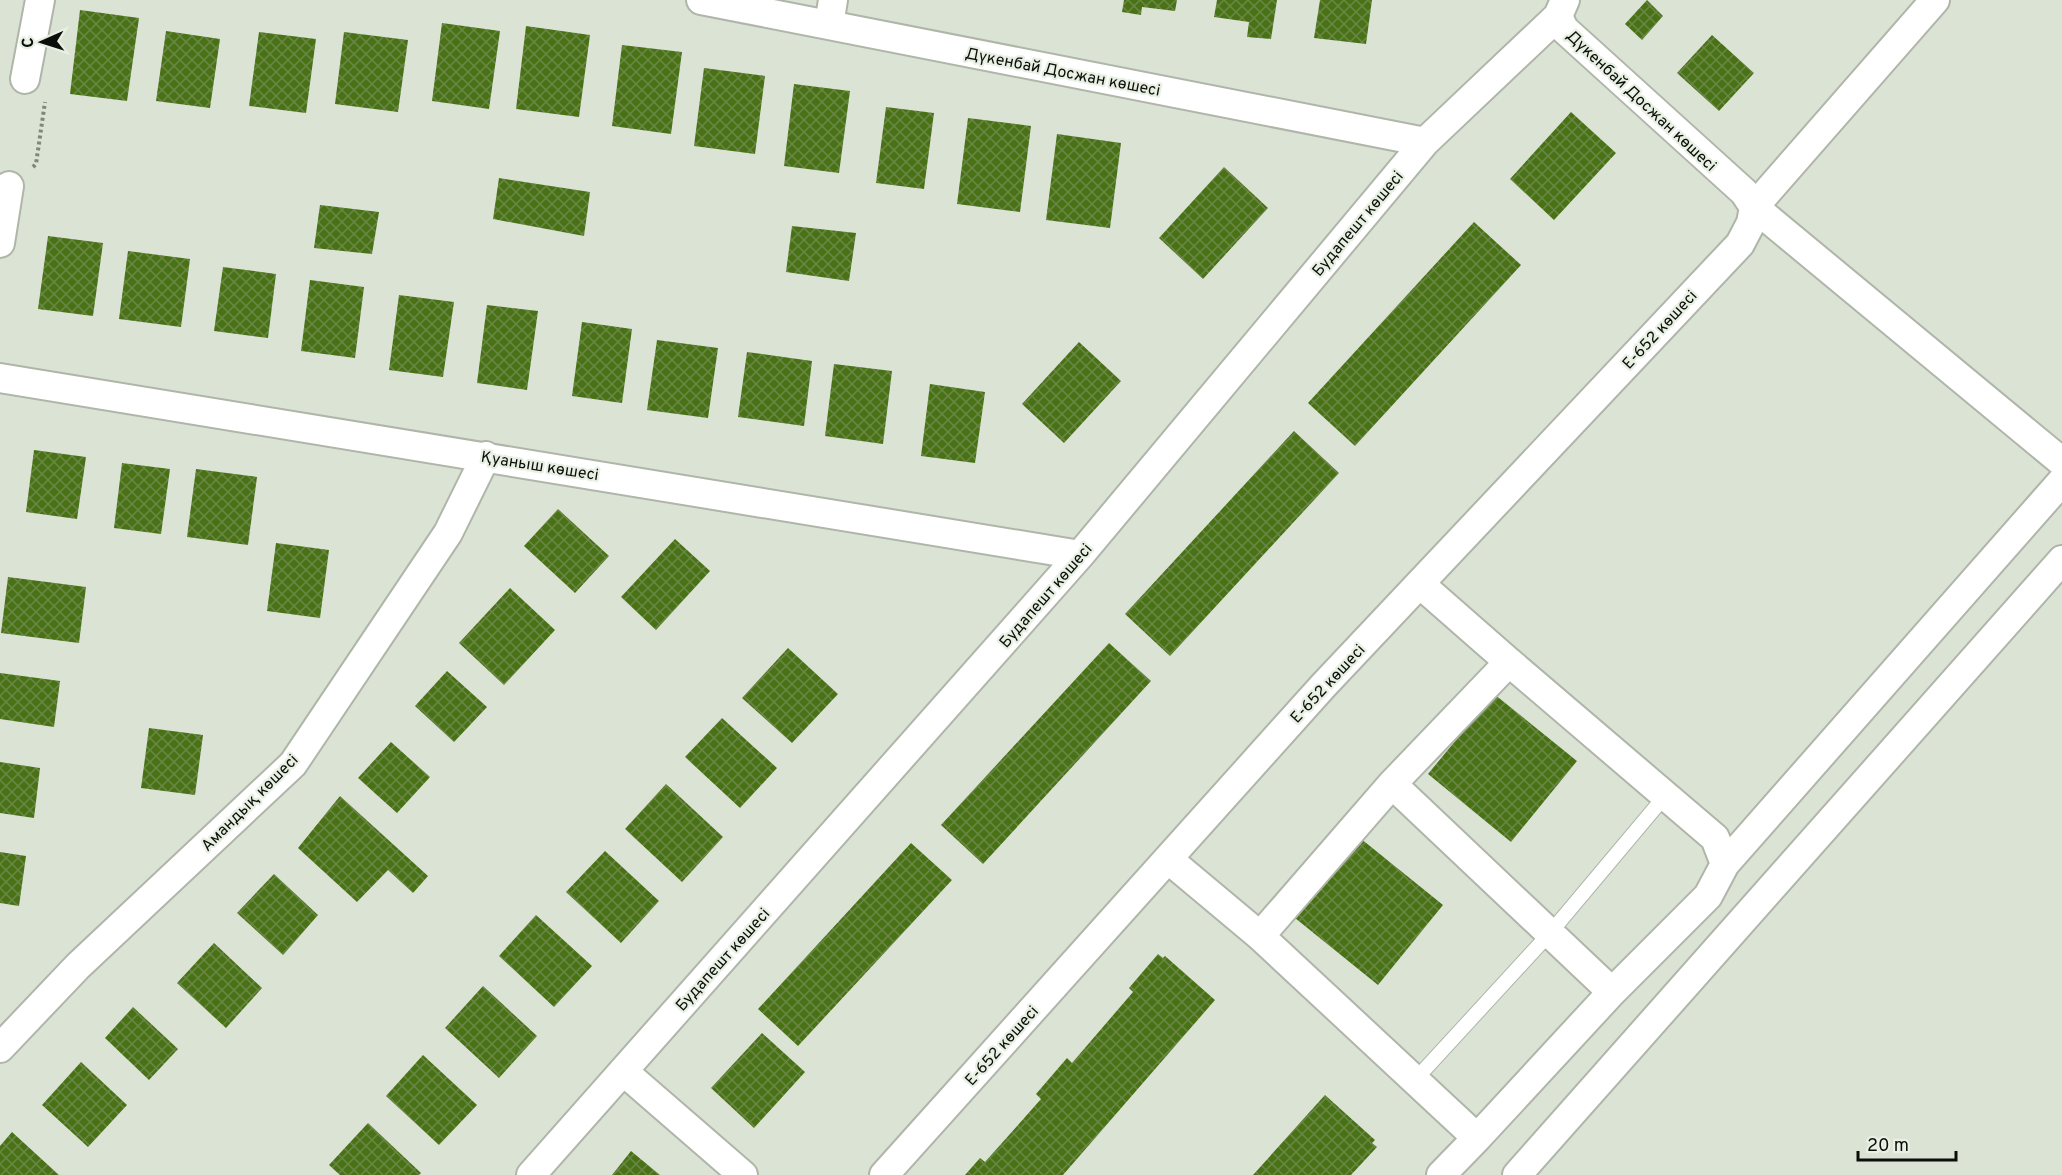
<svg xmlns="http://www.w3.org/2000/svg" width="2062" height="1175" font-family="Overpass,sans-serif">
	<defs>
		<pattern id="building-cross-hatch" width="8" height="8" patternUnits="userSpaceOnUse" patternTransform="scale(1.5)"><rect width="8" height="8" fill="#497217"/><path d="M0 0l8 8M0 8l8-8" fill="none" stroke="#6a8746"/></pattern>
	</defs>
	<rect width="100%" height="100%" fill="#dbe3d5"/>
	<!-- building -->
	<path fill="url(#building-cross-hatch)" d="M1124 0H1177L1175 11 1142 7 1141 15 1122 12Z
		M1217 0H1277L1271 39 1247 37 1249 22 1214 17Z
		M1320 0H1372L1366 44 1314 38Z
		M1647 0 1663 16 1642 40 1625 24Z
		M80 10 139 18 127 101 70 94Z
		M442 23 500 31 489 109 432 101Z
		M526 26 590 35 579 117 516 109Z
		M166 31 220 39 210 108 156 101Z
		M259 32 316 39 306 113 249 106Z
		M344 32 408 40 398 112 335 104Z
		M1712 35 1754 73 1719 111 1677 73Z
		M622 45 682 52 671 134 612 126Z
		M704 68 765 76 755 154 694 146Z
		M794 84 850 91 839 173 784 166Z
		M886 107 934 113 924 189 876 183Z
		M1571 112 1616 153 1554 220 1510 179Z
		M968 118 1031 126 1020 212 957 204Z
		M1057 134 1121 143 1110 228 1046 220Z
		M1224 167 1268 208 1203 279 1159 238Z
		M499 178 590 192 584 236 493 219Z
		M320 205 379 212 372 254 314 248Z
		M1474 222 1521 265 1355 446 1308 403Z
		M792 226 856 233 849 281 786 272Z
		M48 236 103 243 93 316 38 309Z
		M128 251 190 259 181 327 119 319Z
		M223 267 276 274 268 338 214 331Z
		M310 280 364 287 355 358 301 351Z
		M399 295 454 302 443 377 389 370Z
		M487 305 538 311 527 390 477 383Z
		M582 322 632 329 622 403 572 396Z
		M657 340 718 348 708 418 647 410Z
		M1079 342 1121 381 1064 443 1022 404Z
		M747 352 812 361 804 426 738 417Z
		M834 364 892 371 883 444 825 436Z
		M930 384 985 392 975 463 921 456Z
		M1294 431 1339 473 1170 656 1125 614Z
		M34 450 86 457 77 519 26 512Z
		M122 463 170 469 161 534 114 528Z
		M196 469 257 477 248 545 187 537Z
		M558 509 609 556 575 593 524 546Z
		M675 539 710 571 656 630 621 597Z
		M276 543 329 550 320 618 267 611Z
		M8 577 86 587 79 643 1 633Z
		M510 588 555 630 504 685 459 643Z
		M1109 643 1151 681 983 864 941 825Z
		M788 648 838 694 792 743 742 698Z
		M447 671 487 707 454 742 415 706Z
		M0 673 60 681 54 727 0 719Z
		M1494 694 1577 761 1511 842 1428 774Z
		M722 718 777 768 740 808 685 757Z
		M149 728 203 735 195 795 141 788Z
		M391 742 430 777 397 813 358 778Z
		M0 762 40 768 34 818 0 813Z
		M666 784 723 837 682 882 625 829Z
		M340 796 428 876 413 893 388 870 357 902 298 848Z
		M1360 838 1443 905 1378 985 1295 918Z
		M911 843 952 880 798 1046 758 1009Z
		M605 851 659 901 621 943 566 892Z
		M0 852 26 856 19 906 0 903Z
		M274 874 318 915 283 955 237 913Z
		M536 915 592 966 554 1007 499 956Z
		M214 943 262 988 226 1028 177 983Z
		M1158 954 1163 958 1165 956 1215 1000 1063 1175H965L980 1158 985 1162 1041 1099 1036 1094 1067 1058 1072 1063 1133 992 1129 988Z
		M483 986 537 1036 499 1078 445 1028Z
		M133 1007 178 1049 149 1080 105 1038Z
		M762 1033 805 1072 754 1128 711 1088Z
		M423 1055 477 1105 439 1145 386 1096Z
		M81 1062 127 1105 88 1147 42 1105Z
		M1325 1095 1375 1140 1372 1143 1377 1147 1351 1175H1253Z
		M368 1123 421 1173 419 1175H340L329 1165Z
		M12 1132 59 1175H0V1146Z
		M631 1151 660 1175H612Z"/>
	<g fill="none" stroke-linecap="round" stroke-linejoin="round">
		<!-- lane casing -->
		<g stroke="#afb6a9" stroke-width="16">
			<path id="lane" d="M1415 1080 1550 933 1665 796"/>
		</g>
		<!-- street casing -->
		<g stroke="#afb6a9" stroke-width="32">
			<path id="street" d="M701 0 1425 142
				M1935 0 1754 207 2062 462
				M829 25 833 0
				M25 79 40 0
				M0 243 9 186
				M0 378 1080 555
				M1420 584 1509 662
				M1392 784 1612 992
				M1168 859 1260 936 1477 1138 1612 992 1708 896 1725 864 1715 838 1509 662 1392 784 1260 936
				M1725 864 2062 481
				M0 1048 78 966 293 764 448 533 486 456
				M623 1071 743 1175
				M531 1175 1080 555 1425 142 1558 16
				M884 1175 1323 686 1740 244 1751 223 1754 207 1744 192 1564 29 1558 16 1565 0
				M1441 1175 1477 1138
				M1517 1175 2062 560"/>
		</g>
		<!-- path -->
		<path stroke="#80867c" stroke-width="4" stroke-dasharray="3 3" stroke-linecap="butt" d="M33 167 36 164 45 102"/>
		<!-- lane -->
		<use href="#lane" stroke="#fff" stroke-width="14"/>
		<!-- street -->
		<use href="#street" stroke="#fff" stroke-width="28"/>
	</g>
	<g text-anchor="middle" stroke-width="4.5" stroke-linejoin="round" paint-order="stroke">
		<!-- street labels -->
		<g font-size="16" fill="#0b0e09" stroke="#e8f0e3">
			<text transform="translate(1063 71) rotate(11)" y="6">Дүкенбай Досжан көшесі</text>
			<text transform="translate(1642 100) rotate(43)" y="6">Дүкенбай Досжан көшесі</text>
			<text transform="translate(1357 223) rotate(-50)" y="6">Будапешт көшесі</text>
			<text transform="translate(1659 329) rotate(-47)" y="6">Е-652 көшесі</text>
			<text transform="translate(540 465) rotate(9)" y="6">Қуаныш көшесі</text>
			<text transform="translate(1045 595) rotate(-49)" y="6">Будапешт көшесі</text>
			<text transform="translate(1327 683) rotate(-47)" y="6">Е-652 көшесі</text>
			<text transform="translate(249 802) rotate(-45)" y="6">Амандық көшесі</text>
			<text transform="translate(722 959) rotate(-48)" y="6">Будапешт көшесі</text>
			<text transform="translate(1001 1045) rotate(-48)" y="6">Е-652 көшесі</text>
		</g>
	</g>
	<!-- north arrow -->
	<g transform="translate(42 42) rotate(267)" stroke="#e8f0e3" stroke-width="4.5" paint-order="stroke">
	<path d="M0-4.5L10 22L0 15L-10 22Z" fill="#0b0e09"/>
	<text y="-9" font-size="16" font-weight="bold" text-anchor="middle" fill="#0b0e09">С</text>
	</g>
	<!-- scale -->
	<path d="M1858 1151v9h98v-9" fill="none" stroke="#0b0e09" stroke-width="3"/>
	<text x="1867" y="1151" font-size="18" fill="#0b0e09" stroke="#e8f0e3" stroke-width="4.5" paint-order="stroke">20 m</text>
</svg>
